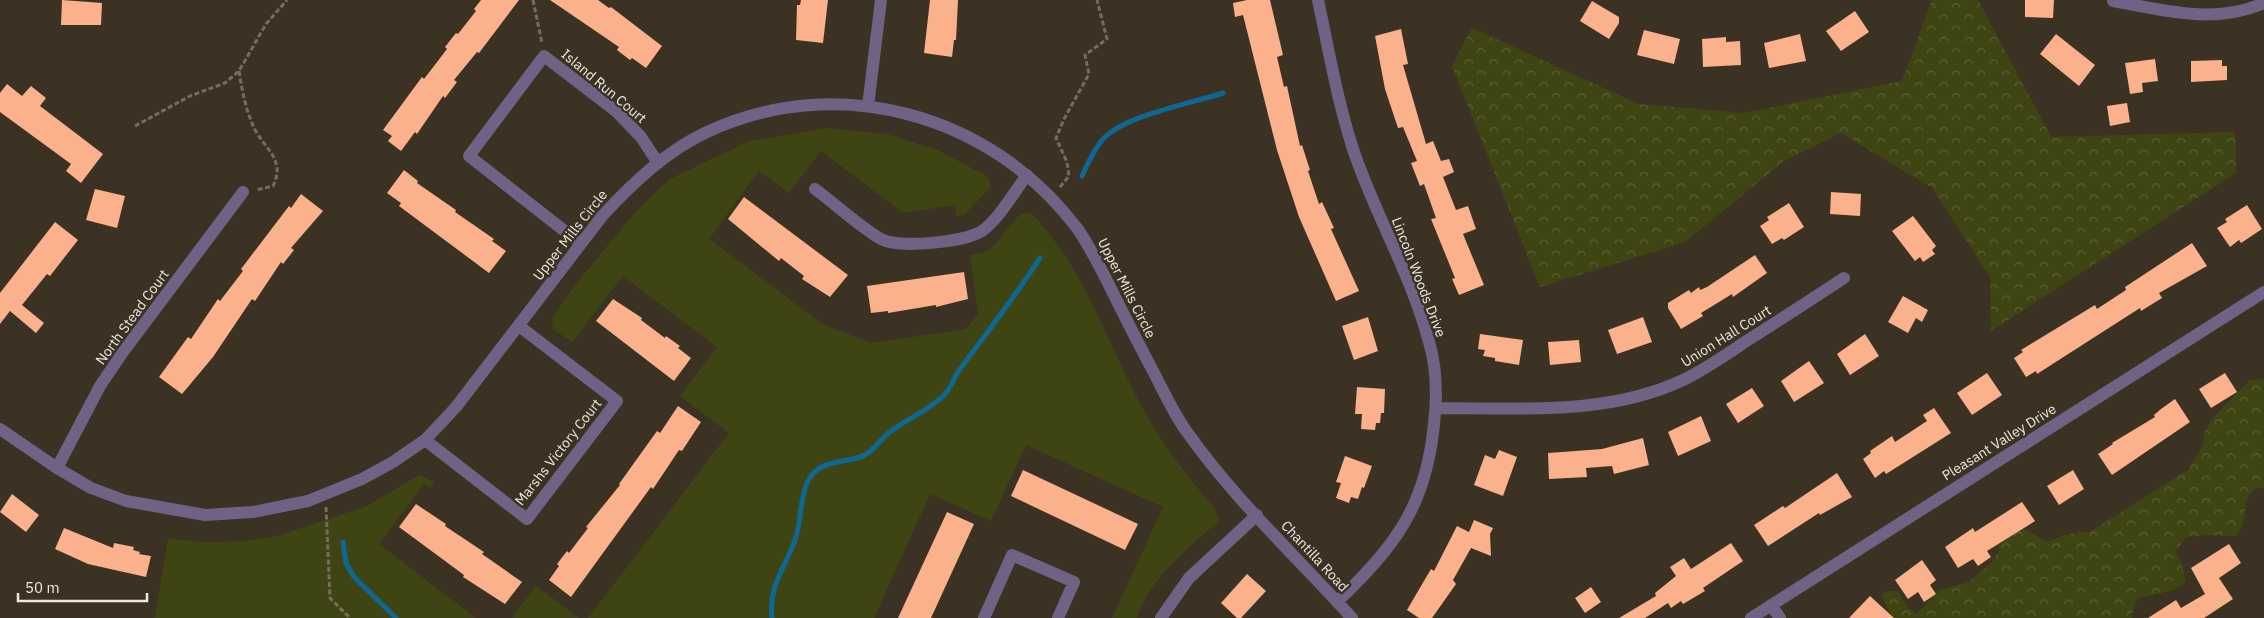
<svg xmlns="http://www.w3.org/2000/svg" width="2264" height="618" font-family="'IBM Plex Sans',sans-serif">
	<defs>
		<pattern id="forest-crowns" width="20" height="18" patternUnits="userSpaceOnUse" patternTransform="scale(1.25)"><rect width="20" height="18" fill="#3e4513"/><path d="M2 6a3 3 0 1 1 6 0M12 15a3 3 0 1 1 6 0" fill="none" stroke="#5a6035"/></pattern>
	</defs>
	<rect width="100%" height="100%" fill="#3c3223"/>
	<!-- forest -->
	<path fill="url(#forest-crowns)" d="M1932 0H1978L2051 137 2235 132 2236 173 1991 331 1990 277 1932 188 1841 133 1784 161 1685 242 1540 287 1452 66 1472 28 1639 104 1744 113 1902 81Z
		M2264 379V488C2244 487 2246 507 2244 521 2243 526 2239 531 2236 536L2205 535 2186 537 2175 552 2181 561 2186 581 2174 590 2138 598 2131 616 2133 618H1891L1886 604 1881 596 1887 591H1898L1908 608 1917 614 1939 590 1969 582 1990 564 1999 552V542L2018 526 2036 535 2046 542 2069 534 2091 531 2188 470 2203 445 2205 431 2211 420 2250 380Z"/>
	<!-- park -->
	<path fill="#3e4513" d="M827 128 887 134 940 151 988 177 991 187 964 215 957 216 955 205 903 213 821 151 789 193 759 171 709 239 822 324 871 343 966 329 978 314 970 255 989 251 1019 215 1030 212C1084 266 1106 341 1142 407 1163 446 1187 475 1215 509L1219 521C1188 548 1150 577 1137 618H1112L1163 507 1026 445 991 521 930 494 874 618H588L729 433 680 396 717 347 623 276 572 342 552 328 553 316 580 279 639 208 670 179 747 142Z
		M419 475 435 482 430 488 424 484 379 544 476 618H155L168 538 200 542H218L248 541 277 536 367 506Z
		M536 586 579 618H512Z"/>
	<g fill="none" stroke-linecap="round" stroke-linejoin="round">
		<!-- stream -->
		<path stroke="#0e6891" stroke-width="5" d="M1082 176C1088 163 1095 147 1105 137 1128 115 1192 103 1223 93
			M343 542 346 563 354 577 396 618
			M772 618C768 586 785 568 795 540 802 521 799 499 808 481 818 461 839 463 857 458 870 455 877 444 886 435 905 419 928 412 945 394 952 387 954 376 960 369 988 332 1015 296 1040 258"/>
	</g>
	<!-- building -->
	<path fill="#fab18c" d="M62 0 102 3 101 25H61Z
		M481 0H519L479 53 477 52 454 80 457 82 445 98 443 96 417 134 415 132 401 151 388 141 392 136 383 130 422 77 424 79 447 49 445 47 456 33 458 34 476 11 474 9Z
		M550 0H598L609 8 611 7 662 46 646 68 632 58 630 60 617 50 619 47Z
		M801 0H828L823 43 796 40 797 5H800Z
		M930 0H958L956 40H954L952 57 924 53Z
		M1247 0H1270L1283 55 1277 57 1284 87 1287 86 1300 146 1302 145 1310 170 1308 171 1319 204 1322 202 1334 228 1331 229 1359 291 1336 301 1299 217 1277 150 1243 15 1235 17 1233 3Z
		M2025 0H2054L2053 18 2025 17Z
		M1592 1 1619 17V23L1609 39 1580 21Z
		M1855 11 1869 32 1841 51 1826 31Z
		M1401 29 1408 64 1403 65 1426 144 1433 141 1441 161 1449 159 1454 172 1443 177 1456 210 1468 206 1476 229 1463 234 1484 285 1459 295 1452 279 1455 278 1431 219 1436 218 1424 184 1420 186 1411 163 1417 161 1403 127 1398 128 1385 89 1375 36Z
		M1644 30 1680 39 1674 64 1637 55Z
		M1800 34 1806 61 1769 68 1764 43Z
		M2056 34 2095 65 2079 86 2040 54Z
		M1726 37V42L1740 41 1741 65 1703 67 1702 39Z
		M2155 59 2158 81 2142 83 2143 92 2130 94 2125 63Z
		M2222 60V66H2227V80L2191 82V61Z
		M7 84 22 96 31 86 46 98 40 106 103 154 81 183 66 171 71 164 0 112V93Z
		M2127 103 2130 122 2110 126 2107 106Z
		M404 170 418 181 417 183 456 210 455 212 494 239 492 241 506 251 489 273 399 206 401 203 387 193Z
		M95 189 125 196 117 228 86 220Z
		M1831 192 1861 194 1860 216 1830 214Z
		M301 194 323 211 291 248 294 250 283 264 281 262 255 301 252 299 213 357 182 394 159 377 188 337 191 339 218 299 220 301 243 271 241 269 289 206 291 208Z
		M744 197 848 275 830 297 802 279 804 276 781 258 779 261 728 219Z
		M1789 203 1804 227 1784 240 1782 238 1772 244 1760 226 1769 220 1767 217Z
		M2247 205 2262 229 2241 243 2239 240 2230 247 2217 228 2227 222 2225 219Z
		M1913 216 1936 246 1932 250 1935 254 1923 262 1920 257 1915 261 1892 231Z
		M55 222 78 240 50 276 47 274 22 305 44 323 36 333 10 311 0 324V293Z
		M2192 243 2207 266 2159 293 2162 298 2141 311 2140 308 2037 374 2036 371 2026 377 2014 358 2023 352 2021 350 2095 305 2097 309 2126 290 2125 287Z
		M1755 255 1767 273 1733 297 1732 294 1701 313 1703 316 1681 329 1668 308V303L1689 290 1691 293 1699 287 1700 290 1707 287Z
		M964 272 968 299 936 307V305L888 313V311L871 313 867 286Z
		M1903 296 1928 310 1922 322 1916 318 1908 333 1888 322Z
		M613 299 642 318 641 320 665 338 666 336 680 346 678 348 691 358 674 381 596 321Z
		M1368 317 1378 351 1354 360 1342 326Z
		M1643 317 1652 342 1617 354 1608 330Z
		M1480 334 1523 340 1519 365 1495 361V358L1483 356 1485 350 1478 349Z
		M1865 334 1879 356 1850 375 1837 354Z
		M1579 340 1581 362 1550 365 1548 342Z
		M1809 361 1824 383 1794 402 1781 381Z
		M1987 373 2002 395 1972 415 1957 393Z
		M2225 373 2237 392 2211 408 2199 389Z
		M1357 387 1385 389 1384 413H1381L1380 423H1376L1375 430 1361 429 1362 414H1355Z
		M1752 388 1764 406 1738 423 1726 404Z
		M2175 399 2190 422 2112 475 2098 454 2113 444 2112 443 2155 417 2154 415 2161 409Z
		M678 406 701 422 682 451 679 450 653 489 651 487 571 597 549 580 559 566 557 564 567 551 569 553 588 528 586 527 620 485 619 484 657 431 660 433Z
		M1934 408 1951 433 1886 474 1884 471 1875 478 1863 459 1871 453 1870 451 1892 436 1895 442 1927 421 1923 415Z
		M1701 416 1711 441 1678 456 1668 432Z
		M1643 438 1649 465 1614 474 1612 466 1586 468 1587 477 1549 479 1548 453 1602 449Z
		M1499 450 1517 457 1503 496 1474 485 1485 455 1495 459Z
		M1345 456 1372 466 1364 488 1362 487 1358 499 1351 497 1349 503 1336 498 1341 483 1336 482Z
		M1023 470 1138 524 1125 550 1011 496Z
		M2073 470 2084 489 2059 505 2047 486Z
		M1837 473 1852 497 1820 515 1819 513 1768 546 1754 525 1783 506 1785 508Z
		M12 494 39 515 26 532 0 512Z
		M2022 502 2035 521 1987 551 1991 557 1978 566 1973 559 1958 568 1945 547 1973 528 1975 532Z
		M416 504 446 524 445 526 484 552 482 554 522 582 505 604 463 577 464 575 399 527Z
		M947 512 974 524 931 618H898Z
		M1474 520 1493 528 1490 534 1491 556 1471 548 1453 580 1456 584 1432 618H1419L1407 610 1431 569 1434 571 1457 526 1469 532Z
		M64 528 113 548 114 543 134 547 133 550 140 552 139 554 151 556 146 577 88 564 55 549Z
		M1731 543 1743 561 1703 588 1705 591 1683 604 1681 601 1671 608 1668 603 1645 618H1619L1656 596 1655 593 1676 576 1670 567 1684 558 1691 569Z
		M2229 544 2241 563 2219 578 2233 599 2204 618H2148L2176 600 2181 608 2205 594 2191 568Z
		M1922 560 1936 580 1930 585 1936 594 1924 602 1918 592 1908 599 1895 580Z
		M1247 574 1266 591 1241 618H1237L1221 603Z
		M1591 587 1601 602 1585 613 1575 598Z
		M1870 596 1894 618H1849Z"/>
	<g fill="none" stroke-linecap="round" stroke-linejoin="round">
		<!-- path -->
		<path stroke="#766d60" stroke-width="3" stroke-dasharray="5 2.5" stroke-linecap="butt" d="M533 0 542 43
			M239 71C242 91 246 110 254 128 265 149 286 160 273 186L256 190
			M135 126 190 96 225 83 239 71 266 24 287 0
			M1060 187 1069 176 1067 162 1056 138 1064 119 1089 74 1085 55 1107 39 1097 0
			M326 507 330 598 350 618"/>
		<!-- minor -->
		<path stroke="#706285" stroke-width="12" d="M1318 0C1329 51 1338 105 1355 155 1377 218 1412 277 1429 342 1437 368 1437 398 1434 424 1426 507 1395 546 1337 602
			M2113 1C2163 10 2215 25 2264 3
			M868 106 881 0
			M815 189C834 203 861 228 881 239 899 249 965 242 982 231 998 220 1015 191 1027 175
			M580 243 469 156 544 56 617 112 641 137 658 163
			M1436 408C1518 408 1607 416 1683 380 1706 369 1727 354 1748 340 1780 320 1812 299 1844 278
			M0 429 57 468 91 488 126 501 205 515 253 512 308 501 362 479 393 462 425 440 456 407 603 215C633 183 666 151 707 132 837 71 991 114 1077 228 1091 248 1101 269 1112 291 1125 317 1138 343 1152 369 1163 390 1173 413 1187 432 1235 500 1297 557 1352 618
			M425 440 527 519 617 401 519 326
			M57 468 100 386 123 352 243 192
			M1771 605 1780 618
			M984 618 1012 555 1074 582 1058 618
			M1161 618 1189 578 1257 515
			M1751 618 2264 292"/>
	</g>
	<g text-anchor="middle" stroke-width="5" stroke-linejoin="round" paint-order="stroke">
		<!-- street labels -->
		<g font-size="14" fill="#f0e9e0" stroke="#3c3223">
			<text transform="translate(604 86) rotate(40)" y="5">Island Run Court</text>
			<text transform="translate(570 235) rotate(-52)" y="5">Upper Mills Circle</text>
			<text transform="translate(1419 277) rotate(69)" y="5">Lincoln Woods Drive</text>
			<text transform="translate(1127 288) rotate(63)" y="5">Upper Mills Circle</text>
			<text transform="translate(132 317) rotate(-54)" y="5">North Stead Court</text>
			<text transform="translate(1726 336) rotate(-32)" y="5">Union Hall Court</text>
			<text transform="translate(1999 442) rotate(-32)" y="5">Pleasant Valley Drive</text>
			<text transform="translate(558 452) rotate(-52)" y="5">Marshs Victory Court</text>
			<text transform="translate(1315 556) rotate(47)" y="5">Chantilla Road</text>
		</g>
	</g>
	<!-- scale -->
	<path d="M18 593v8h129v-8" fill="none" stroke="#f0e9e0" stroke-width="2.5"/>
	<text x="25" y="593" font-size="15" fill="#f0e9e0" stroke="#3c3223" stroke-width="4" paint-order="stroke">50 m</text>
</svg>
